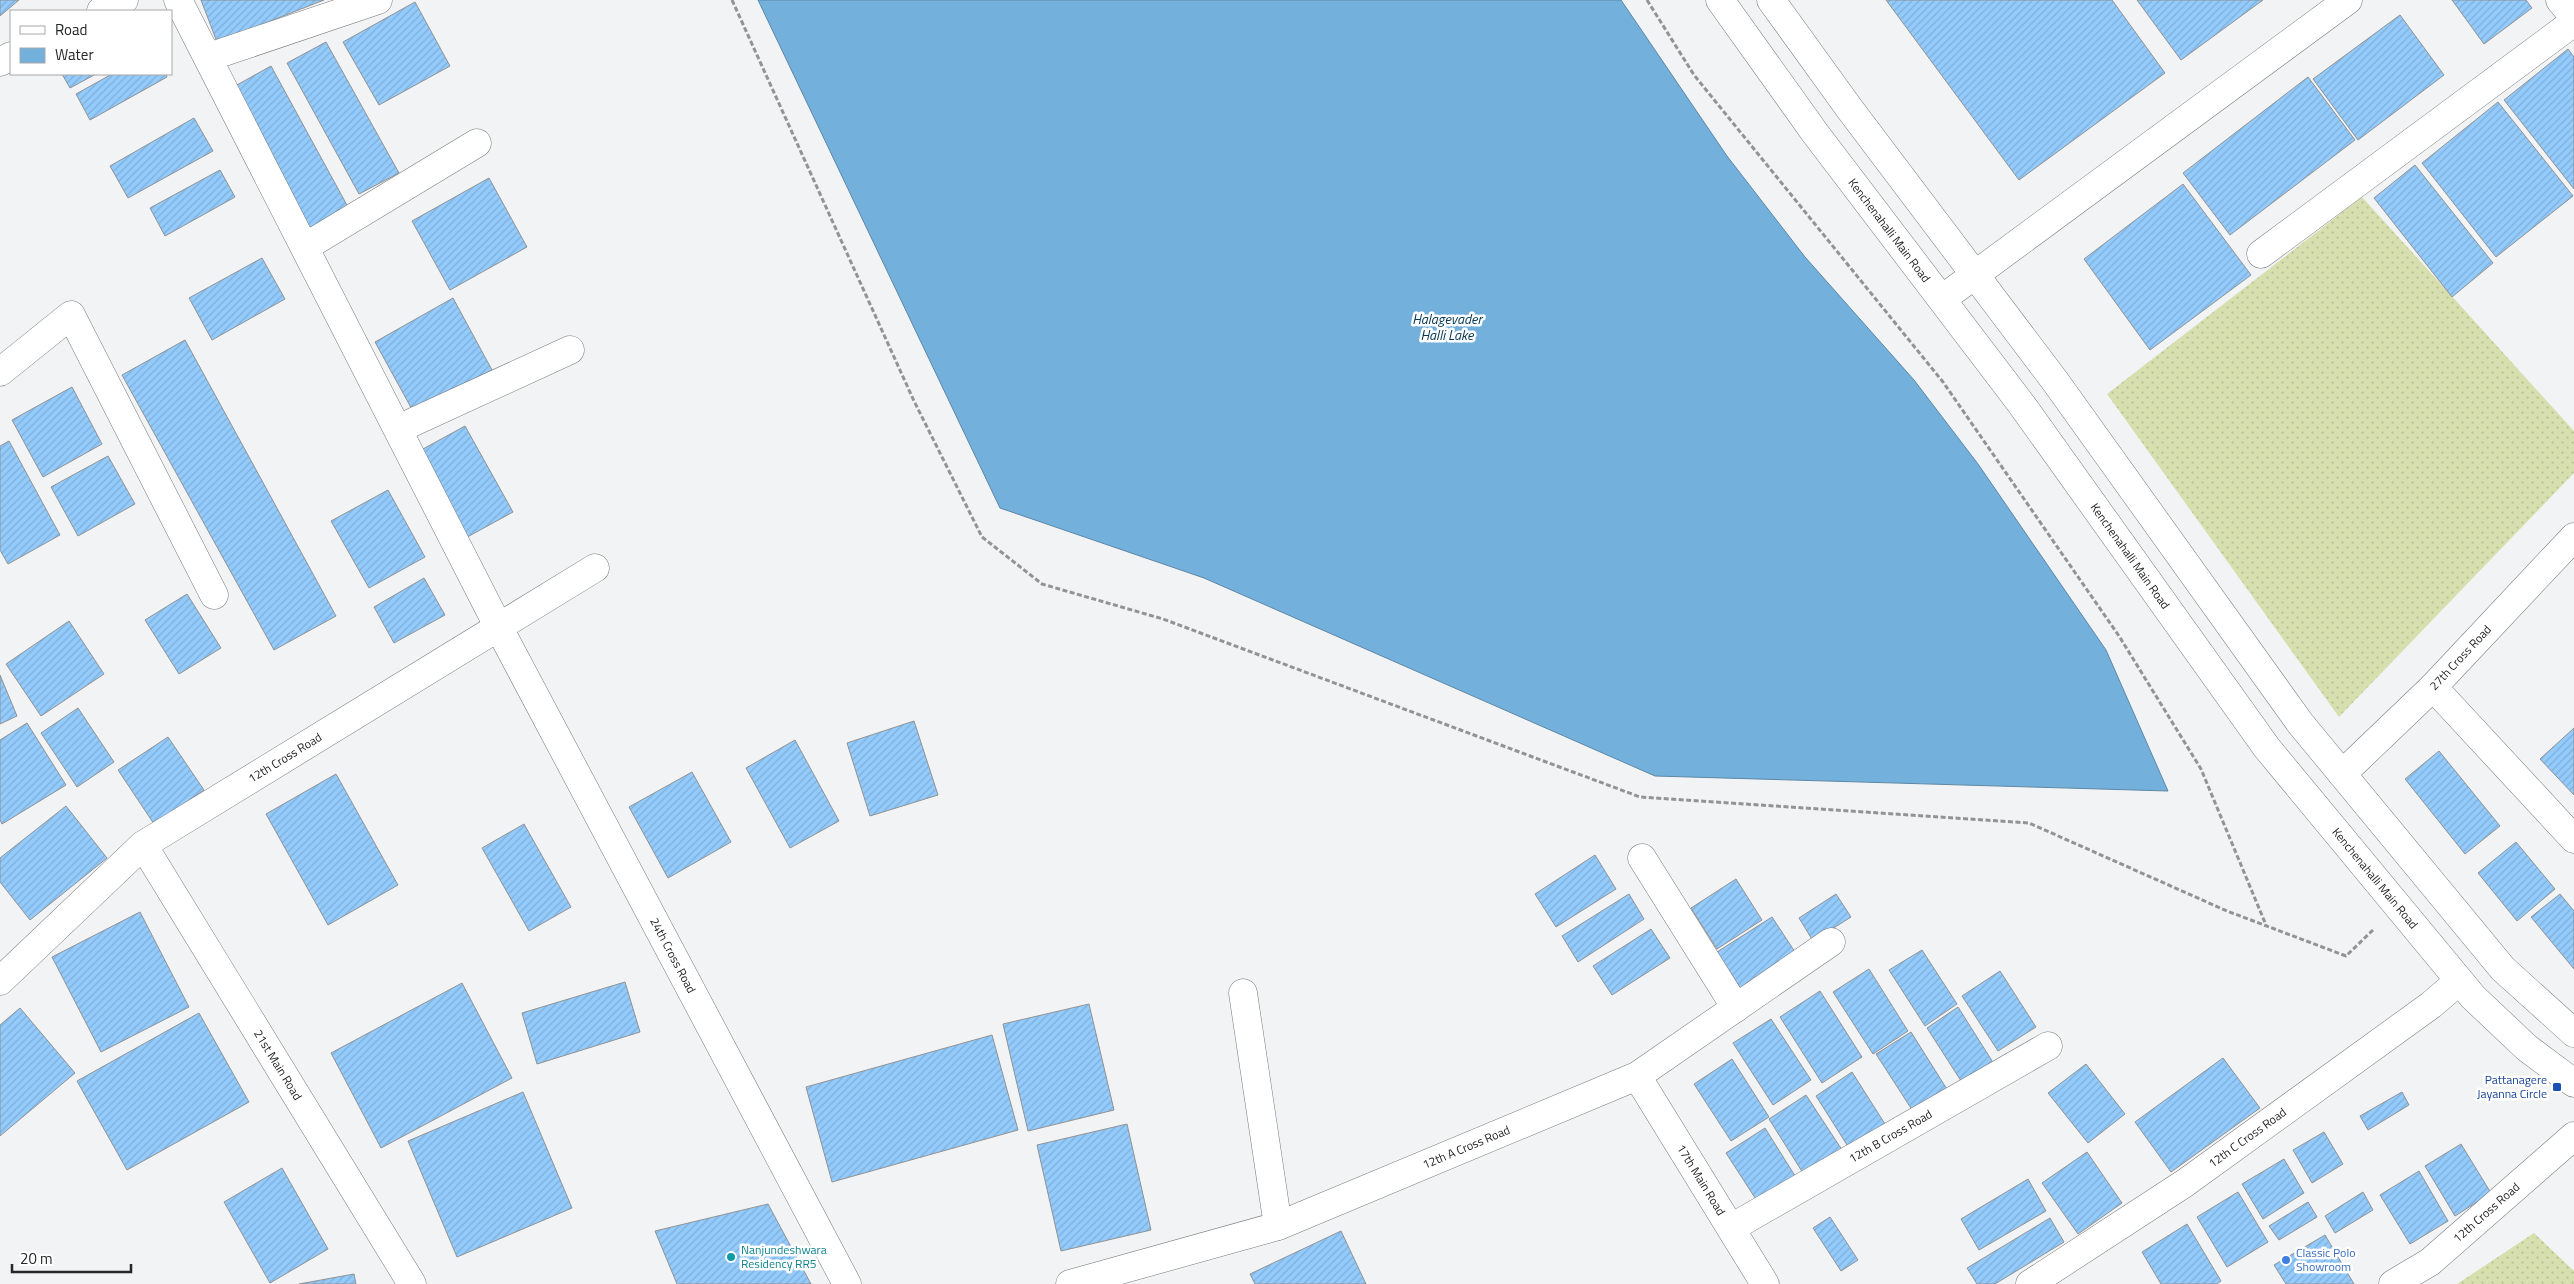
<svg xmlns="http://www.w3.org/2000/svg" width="2574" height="1284" font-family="'Titillium Web',sans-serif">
	<defs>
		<pattern id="grass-dots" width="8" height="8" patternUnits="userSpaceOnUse" patternTransform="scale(1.25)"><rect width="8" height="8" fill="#d8dfae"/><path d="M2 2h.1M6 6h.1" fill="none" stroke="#b9bf96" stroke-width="1.8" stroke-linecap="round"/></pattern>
		<pattern id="building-hatch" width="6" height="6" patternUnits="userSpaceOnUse" patternTransform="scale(1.25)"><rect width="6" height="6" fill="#93cbfc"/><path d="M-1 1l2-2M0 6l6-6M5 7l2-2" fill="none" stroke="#7faed8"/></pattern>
	</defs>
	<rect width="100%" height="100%" fill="#f2f3f5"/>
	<!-- grass -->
	<path fill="url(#grass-dots)" d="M2362 197 2574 431V473L2339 717 2107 394Z
		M2534 1233 2574 1271V1284H2457Z"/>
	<!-- water -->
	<path fill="#73b0dc" stroke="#5c87a5" d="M758 0H1621L1727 156 1805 257 1914 380 1978 464 2106 650 2168 791 1655 776 1204 578 1000 508Z"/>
	<!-- building -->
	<path fill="url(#building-hatch)" stroke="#909293" d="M0 0H19L0 16Z
		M201 0H324L217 42Z
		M1886 0H2112L2165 73 2019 180Z
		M2137 0H2263L2181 60Z
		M2452 0H2526L2532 8 2484 44Z
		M415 2 450 66 379 105 343 42Z
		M2400 15 2444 75 2358 140 2313 79Z
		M326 42 399 173 359 194 287 63Z
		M2568 49 2574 57V189L2504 100Z
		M271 66 348 207 306 231 228 90Z
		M62 74H96L70 88Z
		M112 74H166L167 77 90 120 76 94Z
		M2308 77 2355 140 2230 235 2183 173Z
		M2498 102 2573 196 2496 257 2422 163Z
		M194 118 213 151 128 198 110 166Z
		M2415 165 2493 263 2452 297 2374 198Z
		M220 170 235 197 165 236 150 208Z
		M489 178 527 247 450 290 412 221Z
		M2183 184 2251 275 2150 350 2084 259Z
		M262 258 285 299 212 340 189 298Z
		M453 298 492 370 414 413 375 342Z
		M185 340 336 616 274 650 122 375Z
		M72 387 102 444 43 477 12 420Z
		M465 426 513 512 460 541 412 455Z
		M9 441 60 535 8 564 0 550V446Z
		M108 456 135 504 78 536 51 487Z
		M388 490 425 557 369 588 331 521Z
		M424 578 445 615 394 643 374 607Z
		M187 594 221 648 179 674 145 620Z
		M69 621 104 674 41 716 6 664Z
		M0 675 17 716 0 724Z
		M78 708 114 762 77 787 41 733Z
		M914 721 938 795 870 816 847 743Z
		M27 723 66 785 2 824 0 820V740Z
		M2574 728V795L2540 759Z
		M168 737 204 790 154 824 118 770Z
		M795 740 839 821 790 848 746 768Z
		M2439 751 2500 826 2465 854 2405 779Z
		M692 772 731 842 668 878 629 807Z
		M336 774 398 885 328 925 266 814Z
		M66 806 107 858 30 920 0 882V858Z
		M524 824 571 907 529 931 482 848Z
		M2516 842 2555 889 2517 921 2478 873Z
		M1595 855 1616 889 1556 927 1535 894Z
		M1736 879 1762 920 1717 949 1691 908Z
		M1629 894 1644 919 1578 962 1562 936Z
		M1836 894 1851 917 1813 941 1799 918Z
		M2560 894 2574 911V969L2531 917Z
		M140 912 189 1007 101 1052 52 957Z
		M1772 917 1799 958 1744 994 1717 952Z
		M1651 929 1670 958 1612 995 1593 966Z
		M1922 950 1957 1004 1925 1026 1889 970Z
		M1869 969 1908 1031 1873 1054 1833 992Z
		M2000 971 2036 1027 1998 1051 1962 996Z
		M625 982 640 1032 537 1064 522 1013Z
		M462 983 512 1078 381 1148 331 1053Z
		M1820 991 1862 1057 1822 1083 1780 1017Z
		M1089 1004 1114 1110 1028 1131 1003 1024Z
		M1958 1007 1994 1064 1963 1084 1927 1028Z
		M20 1008 75 1073 0 1136V1025Z
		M199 1013 249 1102 127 1170 77 1081Z
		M1771 1019 1811 1080 1773 1105 1733 1043Z
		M1911 1032 1950 1094 1916 1116 1876 1054Z
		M992 1035 1018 1130 832 1182 806 1087Z
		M2223 1058 2260 1108 2171 1172 2135 1122Z
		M1732 1059 1769 1117 1731 1141 1694 1084Z
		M2086 1064 2125 1114 2088 1143 2048 1093Z
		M1852 1072 1885 1124 1849 1148 1816 1096Z
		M523 1092 572 1208 457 1257 408 1141Z
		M2402 1092 2409 1105 2368 1130 2360 1116Z
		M1806 1095 1846 1156 1808 1181 1769 1119Z
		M1127 1124 1151 1230 1061 1251 1037 1145Z
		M1765 1128 1797 1179 1759 1204 1726 1153Z
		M2324 1132 2343 1164 2312 1183 2293 1150Z
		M2461 1144 2491 1193 2455 1216 2425 1166Z
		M2087 1152 2122 1203 2078 1234 2042 1183Z
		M2284 1159 2304 1193 2263 1219 2242 1184Z
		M282 1168 328 1249 270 1283 224 1202Z
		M2419 1171 2448 1221 2410 1244 2380 1195Z
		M2028 1179 2046 1211 1979 1250 1961 1219Z
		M2238 1192 2268 1242 2227 1267 2197 1217Z
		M2363 1192 2373 1210 2335 1233 2325 1216Z
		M2308 1202 2317 1217 2279 1240 2269 1226Z
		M768 1204 811 1284H677L655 1231Z
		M1830 1217 1858 1260 1841 1271 1813 1228Z
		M2050 1218 2064 1242 1995 1284H1977L1967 1268Z
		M2187 1224 2221 1281 2217 1284H2161L2142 1252Z
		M1341 1231 1366 1284H1255L1250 1274Z
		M2325 1235 2354 1284H2286L2274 1265Z
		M354 1274 356 1284H299Z"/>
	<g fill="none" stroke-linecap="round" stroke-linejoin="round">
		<!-- street casing -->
		<g stroke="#797a7c" stroke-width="29">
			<g id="street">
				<path id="s1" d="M178 0 499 628 847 1284"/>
				<path d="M2560 0 2574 17"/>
				<path d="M101 11 124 0"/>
				<path d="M209 57 378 0"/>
				<path d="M0 62 11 56"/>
				<path d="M305 247 477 143"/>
				<path d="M2261 254 2574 22"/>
				<path d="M1942 299 2348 0"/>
				<path d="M0 372 71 315 214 595"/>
				<path d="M398 429 570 350"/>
				<path d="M2433 687 2574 839"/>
				<path id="s2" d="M2342 774 2433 687 2574 537"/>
				<path id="s3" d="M143 845 412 1284"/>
				<path d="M1642 858 1736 1008"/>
				<path id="s4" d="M0 981 143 845 595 568"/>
				<path d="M1243 993 1278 1226"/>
				<path id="s5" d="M1637 1076 1765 1284"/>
				<path id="s6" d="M1731 1228 2048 1046"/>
				<path id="s7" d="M1070 1284 1278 1226 1637 1076 1831 942"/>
				<path id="s8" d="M2030 1284 2185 1183 2431 1005 2459 981"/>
			</g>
		</g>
		<!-- secondary casing -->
		<g stroke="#797a7c" stroke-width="29">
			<g id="secondary">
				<path id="s9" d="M1720 0 1815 133 2022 405 2267 748 2473 997 2527 1048 2574 1083"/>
				<path d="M1771 0 1849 108 2055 381 2300 723 2503 969 2574 1033"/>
				<path id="s10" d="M2393 1284 2430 1262 2574 1136"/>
			</g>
		</g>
		<!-- path -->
		<path stroke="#929394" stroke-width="3" stroke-dasharray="5 2.5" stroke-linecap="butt" d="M732 0 914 401 982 537 1042 584 1163 619 1640 797 2029 823 2227 911 2346 956 2374 929
			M1647 0 1694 75 1943 382 2119 636 2201 769 2266 925"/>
		<!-- street -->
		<use href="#street" stroke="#fff" stroke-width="28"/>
		<!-- secondary -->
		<use href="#secondary" stroke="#fff" stroke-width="28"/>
	</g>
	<!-- markers -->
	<rect fill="#1a4fb4" stroke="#fff" stroke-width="2" x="2552" y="1082" width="10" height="10" rx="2.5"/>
	<circle fill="#0f9aa8" stroke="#fff" stroke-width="2" cx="731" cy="1257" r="5"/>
	<circle fill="#3f7fe0" stroke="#fff" stroke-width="2" cx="2286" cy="1260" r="5"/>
	<g text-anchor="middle" stroke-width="5" stroke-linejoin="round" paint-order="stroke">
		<!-- street labels -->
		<g font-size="12" fill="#252626" stroke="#fff">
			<text dy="4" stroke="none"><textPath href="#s9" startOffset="286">Kenchenahalli Main Road</textPath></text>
			<text dy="4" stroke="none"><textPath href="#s9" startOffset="691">Kenchenahalli Main Road</textPath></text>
			<text dy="4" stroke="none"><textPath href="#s2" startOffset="166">27th Cross Road</textPath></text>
			<text dy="4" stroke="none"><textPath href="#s4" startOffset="364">12th Cross Road</textPath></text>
			<text dy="4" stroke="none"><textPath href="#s9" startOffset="1096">Kenchenahalli Main Road</textPath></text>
			<text dy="4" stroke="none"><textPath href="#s1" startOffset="1076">24th Cross Road</textPath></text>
			<text dy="4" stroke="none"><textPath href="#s3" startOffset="258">21st Main Road</textPath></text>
			<text dy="4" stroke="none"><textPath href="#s6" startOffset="184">12th B Cross Road</textPath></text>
			<text dy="4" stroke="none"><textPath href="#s8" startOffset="262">12th C Cross Road</textPath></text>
			<text dy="4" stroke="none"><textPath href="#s7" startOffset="420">12th A Cross Road</textPath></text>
			<text dy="4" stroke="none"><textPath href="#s5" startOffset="122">17th Main Road</textPath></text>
			<text dy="4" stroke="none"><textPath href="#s10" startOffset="118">12th Cross Road</textPath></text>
		</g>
		<!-- transit labels -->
		<g font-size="12" fill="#164399" stroke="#fff" text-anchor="end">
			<text x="2547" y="1084">Pattanagere<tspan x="2547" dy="14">Jayanna Circle</tspan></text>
		</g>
		<!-- culture labels -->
		<g font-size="12" fill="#0d838f" stroke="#fff" text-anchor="start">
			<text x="741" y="1254">Nanjundeshwara<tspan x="741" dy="14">Residency RR5</tspan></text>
		</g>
		<!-- shop labels -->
		<g font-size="12" fill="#366cbe" stroke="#fff" text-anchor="start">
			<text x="2296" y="1257">Classic Polo<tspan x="2296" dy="14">Showroom</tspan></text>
		</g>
		<!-- water labels -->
		<g font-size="14" font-style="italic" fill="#043855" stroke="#fff">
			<text x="1447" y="324">Halagevader<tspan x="1447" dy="16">Halli Lake</tspan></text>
		</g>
	</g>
	<!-- legend -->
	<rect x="10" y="10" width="162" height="65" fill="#ffffff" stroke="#a8a8a8"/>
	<rect x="20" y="26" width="25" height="8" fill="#ffffff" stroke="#a8a8a8"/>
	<text x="55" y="35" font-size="15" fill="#252626">Road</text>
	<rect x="20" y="48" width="25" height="15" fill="#73b0dc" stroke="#a8a8a8"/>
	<text x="55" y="60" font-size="15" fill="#252626">Water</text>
	<!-- scale -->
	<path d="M12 1264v8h119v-8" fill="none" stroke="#252626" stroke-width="2.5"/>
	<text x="20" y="1264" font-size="15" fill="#252626" stroke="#ffffff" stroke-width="4" paint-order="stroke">20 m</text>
</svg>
